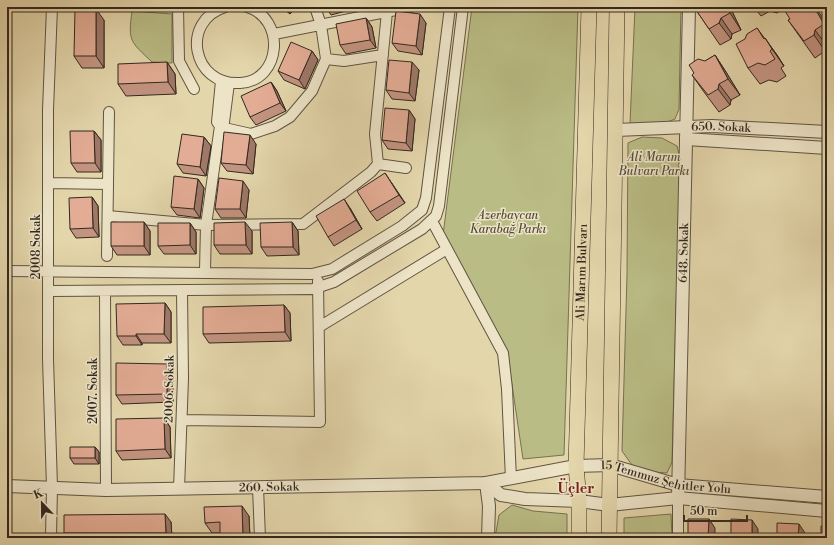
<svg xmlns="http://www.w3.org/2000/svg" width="834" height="545" font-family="'Libre Bodoni',serif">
	<rect width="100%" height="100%" fill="#e4d6ab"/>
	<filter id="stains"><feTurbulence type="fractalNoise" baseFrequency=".005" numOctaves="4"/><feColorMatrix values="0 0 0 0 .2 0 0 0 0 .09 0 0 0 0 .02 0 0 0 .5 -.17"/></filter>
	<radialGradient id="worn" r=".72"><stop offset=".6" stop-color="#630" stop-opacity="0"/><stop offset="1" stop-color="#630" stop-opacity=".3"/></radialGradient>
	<!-- green -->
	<path fill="#babc85" stroke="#767252" d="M472 7H578L564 455 523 459 508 358 443 235Z
		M635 7H681L679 109 675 119 662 124H630Z
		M132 11 172 14V63L152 62C130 41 128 42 132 11Z
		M642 137 662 138 677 146 680 158 672 462 667 473 653 472 632 465 622 451 627 275 628 143Z
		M512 505 533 511 567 514V538H495L499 515Z
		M671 514 672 538H624V518Z"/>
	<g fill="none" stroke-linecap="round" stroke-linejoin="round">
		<!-- minor casing -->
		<g stroke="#5f5442" stroke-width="12">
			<path id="minor" d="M178 7 179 61 194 89
				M225 7C180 21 192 86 240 83 282 81 286 18 247 7
				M274 34 411 7
				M326 59 344 61 383 55
				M220 126 217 122 221 81
				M220 127 251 134 275 126 290 117 312 91 326 59 321 25 315 7
				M378 164 406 168
				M49 183 108 184
				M108 216 206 225 303 224 371 172 378 164 375 134 387 12
				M432 221 503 353 507 389 511 479
				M107 256 109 112
				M7 271 312 274 332 269 402 226 422 210 426 198 450 7
				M205 272 206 225 220 126 224 122 229 83
				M49 291 313 289 334 282 422 229 436 216 439 206 463 7
				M105 291 106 490
				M319 327 447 249
				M182 420 320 422 318 281
				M258 487 260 538
				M179 489 183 378 182 290
				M678 498V538
				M51 538 52 487 48 359V110L52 7"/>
		</g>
		<!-- tertiary casing -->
		<g stroke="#5f5442" stroke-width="14">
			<g id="tertiary">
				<path id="s1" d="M616 130 712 126 827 132"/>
				<path d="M686 139 827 148"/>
				<path d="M486 483 501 495 525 499 579 501 609 505 678 498 827 511"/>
				<path d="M486 483 489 506 488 538"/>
				<path id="s2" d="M7 486 106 490 486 483 576 466 610 465 678 485 827 497"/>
				<path id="s3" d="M678 498 689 7"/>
			</g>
		</g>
		<!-- primary casing -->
		<g stroke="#33281f" stroke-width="16">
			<g id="primary">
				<path id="s4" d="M579 538V501L576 466 589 7"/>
				<path d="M609 538 617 7"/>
			</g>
		</g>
		<!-- minor -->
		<use href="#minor" stroke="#ede4c8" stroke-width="10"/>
		<!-- tertiary -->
		<use href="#tertiary" stroke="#ede4c8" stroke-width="12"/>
		<!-- primary -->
		<use href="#primary" stroke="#e4d6ab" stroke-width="15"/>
	</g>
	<!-- wall -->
	<path fill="#c39480" stroke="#33281f" d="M281 7H296L290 14Z
		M326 7H361L331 15Z
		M694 7H730L741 30 732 34 731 39 720 45Z
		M754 7H786L777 13 770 11 761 16Z
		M366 18 372 27 376 48 346 54 340 45Z
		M823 18 827 26V46L825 51 815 58 788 20Z
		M104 20V68H82L74 56Z
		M426 23 422 55 398 51 392 43Z
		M757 28 777 55 784 66 781 68 786 76 777 82 769 80 760 84 748 68 745 39Z
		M312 51 318 60 305 89 284 80 278 71Z
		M715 55 726 72 740 95 731 100 730 105 719 112 704 92 692 75 694 73 705 61Z
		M167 62 175 74 176 94 126 96 118 84Z
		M419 70 415 101 392 99 386 90Z
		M271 82 277 91 286 111 256 125 250 117Z
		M409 110 415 119 412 151 388 149 382 140Z
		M94 131 101 140V172H77L71 163Z
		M204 137 211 146 206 176 183 173 177 164Z
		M256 144 253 174 227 171 221 163Z
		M198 179 204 188 200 218 177 215 171 207Z
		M391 182 405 203 377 221 370 212Z
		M249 190 246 218H221L215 209Z
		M92 197 98 206 99 237 76 238 70 229Z
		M350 208 362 229 334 246 328 237Z
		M144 222 150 231V255H117L111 246Z
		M292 222 298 231 299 255 267 256 261 247Z
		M190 223 196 232V254H164L158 246Z
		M252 231V254H220L214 245Z
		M165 303 171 312V343H142V345H123L117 336Z
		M284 305 290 313 291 341 209 343 203 334Z
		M167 364 173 372V402L122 404 116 395Z
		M164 418 170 427 171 458 122 460 116 451Z
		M95 447 99 452V464H74L70 458Z
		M249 516 250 538H220V533H212L205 523Z
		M171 522 172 538H68L64 533Z"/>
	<!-- shaded-wall -->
	<path fill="#9f7868" stroke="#33281f" d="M285 7H296L290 14Z
		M727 7H730L741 30 730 13Z
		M814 7H815L823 18 827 26V29Z
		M96 9 104 20V68L96 56Z
		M420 14 426 23 422 55 416 46Z
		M366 18 372 27 376 48 370 40Z
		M721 18 732 34 731 39 719 23Z
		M815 30 827 46 825 51 814 35Z
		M765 38 777 55 784 66 772 49Z
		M312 51 318 60 305 89 299 80Z
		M715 55 726 72 740 95 728 79Z
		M167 62 175 74 176 94 168 82Z
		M412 62 419 70 415 101 409 93Z
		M271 82 277 91 286 111 280 103Z
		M719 84 731 100 730 105 718 89Z
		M409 110 415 119 412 151 406 143Z
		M94 131 101 140V172L95 163Z
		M250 135 256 144 253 174 246 165Z
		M204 137 211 146 206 176 200 167Z
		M385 173 405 203 399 195Z
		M198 179 204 188 200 218 194 209Z
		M243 181 249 190 246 218 240 209Z
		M92 197 98 206 99 237 93 228Z
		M344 199 350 208 362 229 356 220Z
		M144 222 150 231V255L144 246Z
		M245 222 252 231V254L246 245Z
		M292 222 298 231 299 255 293 247Z
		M190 223 196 232V254L190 245Z
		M165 303 171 312V343L164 334Z
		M284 305 290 313 291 341 285 332Z
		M136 334 142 343V345L136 336Z
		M167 364 173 372V402L167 394Z
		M164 418 170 427 171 458 165 449Z
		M95 447 99 452V464L95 458Z
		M242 506 249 516 250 538H243Z
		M165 514 171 522 172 538H169L166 533Z
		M709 519 715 528V538H708Z
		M752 520 758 529V538H752Z
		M799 524 805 533V538H798Z"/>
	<!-- building -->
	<path fill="#e3ac95" stroke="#33281f" d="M694 7H727L730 13 721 18 719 23 709 29Z
		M790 7H814L824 24 815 30 814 35 804 41 788 20 790 19 785 11Z
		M75 9H96V56H74Z
		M396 11 420 14 416 46 392 43Z
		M366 18 370 40 340 45 336 24Z
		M757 28 764 39 765 38 772 49 770 51 775 59 765 65 758 63 748 68 736 44 745 39 747 34Z
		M291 42 312 51 299 80 278 71Z
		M715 55 728 79 719 84 718 89 708 95 692 75 694 73 689 65 698 59 705 61Z
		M389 60 412 62 409 93 386 90Z
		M167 62 168 82 118 84V64Z
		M271 82 280 103 250 117 241 96Z
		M385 108 409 110 406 143 382 140Z
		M70 131H94L95 163H71Z
		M224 132 250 135 246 165 221 163Z
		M182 134 204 137 200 167 177 164Z
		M385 173 399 195 370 212 357 191Z
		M174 176 198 179 194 209 171 207Z
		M219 178 243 181 240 209H215Z
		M92 197 93 228 70 229 69 198Z
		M344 199 356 220 328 237 316 216Z
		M111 222H144V246H111Z
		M245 222 246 245H214V223Z
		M292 222 293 247H261L260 223Z
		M158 223H190V245L158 246Z
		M165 303 164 334H136V336H117L116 304Z
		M284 305 285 332 203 334V307Z
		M116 363 167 364V394L116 395Z
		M164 418 165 449 116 451V419Z
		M70 447H95V458H70Z
		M242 506 243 538H220V522L205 523 204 507Z
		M165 514 166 533H64V515Z
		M688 519H709L708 538H688Z
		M731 519 752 520V538H731Z
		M777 523 799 524 798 538H777Z
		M821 526H827V538H821Z"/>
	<g text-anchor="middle" stroke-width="3" stroke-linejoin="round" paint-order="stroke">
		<!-- street labels -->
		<g font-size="12" fill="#33281f" stroke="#ede4c8">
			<text dy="4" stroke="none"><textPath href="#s1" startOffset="105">650. Sokak</textPath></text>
			<text transform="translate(36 247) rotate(-90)" y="4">2008 Sokak</text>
			<text dy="4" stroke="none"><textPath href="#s3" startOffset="245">648. Sokak</textPath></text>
			<text dy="4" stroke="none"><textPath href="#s4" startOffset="266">Ali Marım Bulvarı</textPath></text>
			<text transform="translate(169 389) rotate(-89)" y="4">2006. Sokak</text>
			<text transform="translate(93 391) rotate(-90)" y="4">2007. Sokak</text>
			<text dy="4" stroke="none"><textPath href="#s2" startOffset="662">15 Temmuz Şehitler Yolu</textPath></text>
			<text dy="4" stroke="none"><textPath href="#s2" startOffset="262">260. Sokak</textPath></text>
		</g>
		<!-- park labels -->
		<g font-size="12" font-style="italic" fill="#554d38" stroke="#ede4c8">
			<text x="654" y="161">Ali Marım<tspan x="654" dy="14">Bulvarı Parkı</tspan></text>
			<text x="508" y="219">Azerbaycan<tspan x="508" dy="14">Karabağ Parkı</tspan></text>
		</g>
		<!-- quarter labels -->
		<g font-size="14" font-weight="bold" fill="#7a1f14" stroke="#ede4c8">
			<text x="576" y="493">Üçler</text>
		</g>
	</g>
	<!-- margin -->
	<rect width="834" height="545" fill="none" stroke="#e4d6ab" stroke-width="24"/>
	<rect x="8" y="8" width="818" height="529" fill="none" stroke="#33281f" stroke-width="2"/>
	<rect x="12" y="12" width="810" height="521" fill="none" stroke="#33281f"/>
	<!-- north arrow -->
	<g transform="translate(42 503) rotate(338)" stroke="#ede4c8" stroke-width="3" paint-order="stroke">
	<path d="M0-3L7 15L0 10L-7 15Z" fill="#33281f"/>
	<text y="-6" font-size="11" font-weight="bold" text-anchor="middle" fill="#33281f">K</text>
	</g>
	<!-- scale -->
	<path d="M684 515v6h63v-6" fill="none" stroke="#33281f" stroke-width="2"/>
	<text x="690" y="515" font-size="12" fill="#33281f" stroke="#ede4c8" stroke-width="3" paint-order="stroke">50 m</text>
	<rect width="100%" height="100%" filter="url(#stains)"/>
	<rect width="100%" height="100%" fill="url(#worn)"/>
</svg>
